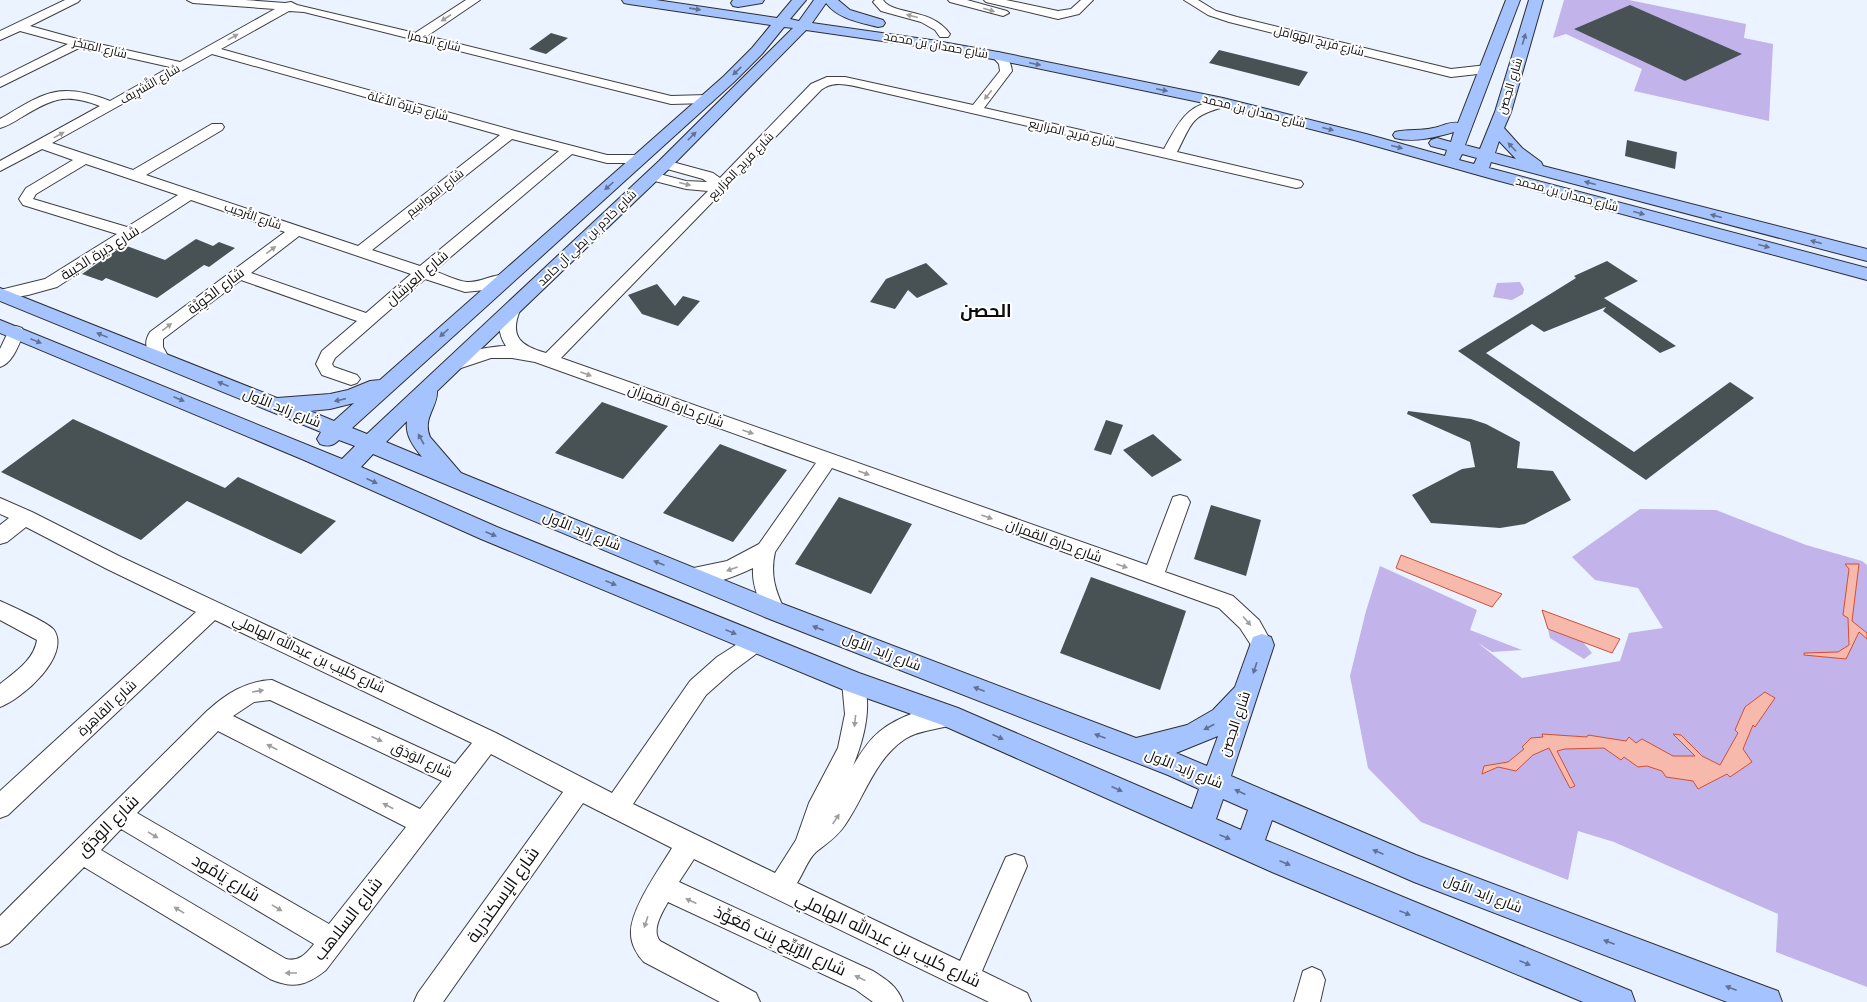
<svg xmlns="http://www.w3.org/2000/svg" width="1867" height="1002" viewBox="0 0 1867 1002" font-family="'Times New Roman',Cairo,serif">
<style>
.green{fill:#c2b3ea}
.water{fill:#f8b9ad;stroke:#d14f32}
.building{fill:#485255}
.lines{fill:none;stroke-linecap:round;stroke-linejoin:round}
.street-casing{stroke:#3f3f3f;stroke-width:2}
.secondary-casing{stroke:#2e2e2e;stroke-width:2}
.street{fill:#fff;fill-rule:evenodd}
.secondary{fill:#a5c3ff;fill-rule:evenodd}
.oneway{fill:#607192}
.oneway2{fill:#9e9e9e}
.labels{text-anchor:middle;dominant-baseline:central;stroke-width:4;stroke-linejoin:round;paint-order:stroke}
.far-street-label{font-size:12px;fill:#0c0c0c;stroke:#fff}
.street-label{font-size:14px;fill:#0c0c0c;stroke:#fff}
.near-street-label{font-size:17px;fill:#0c0c0c;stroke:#fff}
.district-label{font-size:18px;font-weight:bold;fill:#0c0c0c;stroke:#fff}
</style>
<rect width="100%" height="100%" fill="#eaf3ff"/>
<g class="green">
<path d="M1564,0H1629L1746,24L1744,38L1773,44L1769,121L1634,91L1642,69L1566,34L1553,38Z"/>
<path d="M1520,282L1524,289L1523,294L1512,300L1493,297L1497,283Z"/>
<path d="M1640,509L1716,510L1806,545L1862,561L1867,565V987L1776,952L1778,914L1614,842L1578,831L1568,880L1421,822L1368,768L1350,676L1366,611L1380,566L1477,610L1470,630L1522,650L1492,652L1478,643L1522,678L1620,661L1629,633L1663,628L1638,588L1595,580L1572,557Z"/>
<path d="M1548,629L1583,642L1592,653L1584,659L1550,638Z"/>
</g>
<g class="water">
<path d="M1401,555L1502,594L1492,607L1396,568Z"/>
<path d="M1845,564H1859L1852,621L1867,633V639L1859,632L1846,659L1804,655V653L1838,652L1849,645L1848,618L1843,615L1849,569Z"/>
<path d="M1542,610L1620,639L1612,653L1548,629Z"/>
<path d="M1765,692L1775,698L1755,727L1753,725L1743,749L1752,762L1730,777L1727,774L1698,789L1693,781L1666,777L1662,771L1647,766L1638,767L1624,757L1621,760L1604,748L1565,749L1557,751L1575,786L1570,788L1549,748L1533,755L1516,771L1498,767L1482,774L1484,766L1508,762L1524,749L1522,747L1531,738L1543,737L1542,734L1587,737L1588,735L1626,741L1629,737L1636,743L1642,739L1673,756H1695L1673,734L1681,735L1702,756L1720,765L1738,733L1735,730L1745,707Z"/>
</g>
<g class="building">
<path d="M1630,5L1742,54L1685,81L1574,29Z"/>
<path d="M551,33L568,38L546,54L529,49Z"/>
<path d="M1219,50L1308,72L1299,86L1209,63Z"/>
<path d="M1627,140L1677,152L1675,169L1625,156Z"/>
<path d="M196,239L213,246L219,242L235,248L209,267L204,265L157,298L106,278L102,281L82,274L124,245L165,260Z"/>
<path d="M1607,261L1638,281L1604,298L1676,346L1660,353L1603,311L1606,307L1544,332L1532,324L1486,353L1634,452L1730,382L1754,398L1646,480L1458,351L1576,278L1574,276Z"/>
<path d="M926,263L948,284L917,298L908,290L895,309L870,302L886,279Z"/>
<path d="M657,284L675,306L683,296L700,301L678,326L642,314L628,295Z"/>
<path d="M602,402L668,426L623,479L555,453Z"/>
<path d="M1408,411L1471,419L1486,424L1520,442L1517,468L1553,471L1571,500L1525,524L1500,528L1431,523L1412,495L1462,469L1475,467L1470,442L1407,414Z"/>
<path d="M73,419L225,488L238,477L336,521L301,554L187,501L141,540L1,472Z"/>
<path d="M1106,420L1123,425L1111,455L1094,450Z"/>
<path d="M1153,434L1182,460L1152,477L1123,450Z"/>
<path d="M720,444L787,470L733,542L663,513Z"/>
<path d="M839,497L912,524L871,594L795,564Z"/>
<path d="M1211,505L1261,520L1246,576L1194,559Z"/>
<path d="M1091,577L1186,611L1160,690L1060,653Z"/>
</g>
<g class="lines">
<defs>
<g id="street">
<path d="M65,0H80L78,2L30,26L81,40L180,62L275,9L193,3L187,0H245L285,3L291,2L297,5L415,33L466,0H480L427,36L671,96L707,95L712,96L713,99L712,102L707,103L671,104L304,12L289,11L221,49L515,131L607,155H640L645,156L647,159L645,162L640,163H607L572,154L434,271C444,274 456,281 467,282C481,283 496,272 510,275L512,279L510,283L485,290L465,292L425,279L335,358L332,364L334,367L357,375L360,379L357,383L351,385L322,375L316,364L322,351L357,321L241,280L163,339V347L169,358L167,362L161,364L155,362C148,351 142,345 150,332L285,232L191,200L57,287L28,295L0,300V290L45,279L117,234L23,205L19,199L26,188L73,160L42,149L0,171V161L100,106C65,93 53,98 22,117C15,121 8,126 0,128V119C44,93 58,81 110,101L170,67L81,47L0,87V78L68,44L20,31L0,40V31ZM212,54L500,135L358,246L146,175L222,130L224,127L222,124H212L133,170L52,143ZM512,139L559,151L420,266L372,250ZM86,164L178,195L127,227L33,199L36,194ZM299,236L411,274L366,313L251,273Z"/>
<path d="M875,0H883C894,16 931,7 950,34L948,37H940L935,30L921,22L881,11L873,2Z"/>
<path d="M948,0H967L1007,11L1009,13L1003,16L950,2Z"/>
<path d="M984,0H1006L1058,11L1071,9L1081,0H1093L1079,14L1058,19L986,2Z"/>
<path d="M1184,0H1198L1216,11L1237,17L1451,69L1487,65L1491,66L1493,69L1491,72L1487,73L1451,77L1229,22L1208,15Z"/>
<path d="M998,52C1007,55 1011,62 1012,71L984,108L1164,149C1176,128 1184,108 1209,102C1215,100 1221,99 1228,100L1230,103L1228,106C1191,115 1193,121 1177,152L1301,181L1303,184L1301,187L1296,188L863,88C848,85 834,80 821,90L561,358L1147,565L1173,497L1180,495L1187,497L1190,502L1165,572L1233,596L1259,620L1273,645L1269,651L1262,654L1255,651L1240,628L1219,608L832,468L775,552C770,575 775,590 785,611L782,617L775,620L768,617C759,601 752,586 753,568C734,577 705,589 684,582L681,576L684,570L727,561L759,544L816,463L535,362L512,358H491L455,370L449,368L447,364C454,352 493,346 506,346C497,333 498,320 506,306L512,305L518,306L520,310C509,337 521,346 546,353L708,191L686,189L647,179L645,176L647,173L652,172L686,181L707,182L703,179L660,167L658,164L660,161L665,160L713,173L720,178L811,84L827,77H845L973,105L1000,71L999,64L992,56L994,53Z"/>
<path d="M16,326L22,328L24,332C19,344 13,363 0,367V349L10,328Z"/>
<path d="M0,498L32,512L121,557L496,733L612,793L690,681L717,657L750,636L757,633L764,636L768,642L764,648L733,671L706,695L633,804L775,873L796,840L809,803L838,748L845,714L842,682L845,675L853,672L861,675C874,703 864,739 853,766C860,754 868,741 879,732C895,718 936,701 957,709L960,716L957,723C940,730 920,729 905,739C874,760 865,796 845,825C837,837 827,843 816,852C808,859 803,874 797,883L960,961L1006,857L1015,854L1024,857L1027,866L982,971L1027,993L1031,1002H989L694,859L679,882L873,971C887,980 897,986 903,1002H873L855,989L668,902C662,913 651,930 660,941L756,993L760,1002H720L644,962C637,955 631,944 631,934C629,911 660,868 672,848L583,803L443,1002H414L418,993L563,792L491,754L326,970C306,986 293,989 270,979L84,867L9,943L0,947V916L207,711C226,694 246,681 272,680L455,764L472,743L215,620L8,815L0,818V791L196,612L107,569L26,527L7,542L0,544V525L9,518L0,514ZM270,700L442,781L420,809L233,716L254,702ZM218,731L406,827L329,924L137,813ZM121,829L314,944C306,954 299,962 286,959L101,850Z"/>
<path d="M0,601C9,605 49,623 54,630C71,656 22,699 0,707V684C15,672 34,660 37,640L0,620Z"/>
<path d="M1312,967L1321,971L1325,980L1320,1002H1294L1303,971Z"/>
</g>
<g id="secondary">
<path d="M622,0H656L777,18L792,0H806L790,19L799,21L814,0H838L850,10L883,20L885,23L883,26L878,27C859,22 838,19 826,3L812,23L931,40L998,52L1223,98L1366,134L1445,156L1447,150L1431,146L1429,143L1431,140L1437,138L1451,142L1454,132C1437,137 1414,143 1395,138L1393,135L1395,132C1408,129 1421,131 1433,128C1441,127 1450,121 1458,123L1506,0H1520L1465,145L1480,149L1495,112L1529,0H1543L1511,112L1504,128L1522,148L1541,162L1543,166L1867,249V261L1491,162L1489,168L1867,268V280L1496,180L1354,140L1223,107L998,60L931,48L806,30L671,167L437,391C438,407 422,418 430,437L461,473L783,604L1136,738L1187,725L1213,710L1235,687L1253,637L1262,634L1271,637L1274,645L1231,776L1416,855L1767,987L1778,991L1782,1002H1727L1414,882L1272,820L1265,840L1631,991L1635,1002H1583L1272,872L942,725L844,690L481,539L304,460L0,333V320L342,459L355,446L339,440C333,446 328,447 320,444L317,439L321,432L0,301V288L277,398L330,394L348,390L370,381L380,380L724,76L752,48L771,25L629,4L624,3ZM784,27L793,28L659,161L367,434L352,428L734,82L762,54ZM1499,141L1516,159L1495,153ZM1462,154L1477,158L1474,164L1459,160ZM354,403L334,421L310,411L330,409ZM407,421C405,435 413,446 422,457L386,442ZM373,454L767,618L1168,775L1199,789L1192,809L958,708L859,673L497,527L361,467ZM1218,736L1207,766L1176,753ZM1223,799L1248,810L1241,830L1216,819Z"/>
<path d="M733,0H764L762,3L738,7L733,6L731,3Z"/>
</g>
</defs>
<use href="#street" class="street-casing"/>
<use href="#secondary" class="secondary-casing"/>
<use href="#street" class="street"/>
<use href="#secondary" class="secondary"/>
</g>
<defs><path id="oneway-solid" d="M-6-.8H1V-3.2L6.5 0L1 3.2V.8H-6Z"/></defs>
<g class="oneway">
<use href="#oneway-solid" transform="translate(695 9) rotate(8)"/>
<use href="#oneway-solid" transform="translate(1524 39) rotate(-74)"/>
<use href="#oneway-solid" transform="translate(1035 64) rotate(12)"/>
<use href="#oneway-solid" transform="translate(737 71) rotate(137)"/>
<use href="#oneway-solid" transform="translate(1162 90) rotate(12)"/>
<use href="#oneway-solid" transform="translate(1328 129) rotate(14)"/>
<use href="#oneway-solid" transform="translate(692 136) rotate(-45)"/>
<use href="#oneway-solid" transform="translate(1397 147) rotate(15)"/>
<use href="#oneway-solid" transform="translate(1512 147) rotate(-134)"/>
<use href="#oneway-solid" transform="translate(1590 183) rotate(-165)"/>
<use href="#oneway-solid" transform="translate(609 186) rotate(138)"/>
<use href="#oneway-solid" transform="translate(1639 213) rotate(15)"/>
<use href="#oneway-solid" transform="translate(1716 216) rotate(-165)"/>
<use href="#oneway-solid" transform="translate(1816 242) rotate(-165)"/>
<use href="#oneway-solid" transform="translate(1764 246) rotate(15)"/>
<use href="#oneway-solid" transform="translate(444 333) rotate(138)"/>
<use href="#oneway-solid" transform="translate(102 335) rotate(-158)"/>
<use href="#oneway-solid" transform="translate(36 341) rotate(22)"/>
<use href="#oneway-solid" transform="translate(223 384) rotate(-157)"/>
<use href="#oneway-solid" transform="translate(179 399) rotate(23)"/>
<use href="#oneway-solid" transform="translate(340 400) rotate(167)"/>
<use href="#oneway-solid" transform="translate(421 439) rotate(-119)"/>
<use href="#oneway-solid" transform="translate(372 481) rotate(24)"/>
<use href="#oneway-solid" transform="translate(491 534) rotate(23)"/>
<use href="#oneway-solid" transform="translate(659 563) rotate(-157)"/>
<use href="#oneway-solid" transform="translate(611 583) rotate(22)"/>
<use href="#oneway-solid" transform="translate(818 628) rotate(-159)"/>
<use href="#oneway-solid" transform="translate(731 632) rotate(22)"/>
<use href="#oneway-solid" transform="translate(1255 668) rotate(108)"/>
<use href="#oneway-solid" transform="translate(979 689) rotate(-159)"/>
<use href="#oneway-solid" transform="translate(1209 727) rotate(152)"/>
<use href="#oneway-solid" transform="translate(1100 736) rotate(-159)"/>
<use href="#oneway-solid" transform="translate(998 737) rotate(24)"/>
<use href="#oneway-solid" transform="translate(1117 789) rotate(24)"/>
<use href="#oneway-solid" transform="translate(1240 792) rotate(-156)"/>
<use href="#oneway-solid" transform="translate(1225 837) rotate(23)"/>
<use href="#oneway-solid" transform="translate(1378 852) rotate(-157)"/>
<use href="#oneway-solid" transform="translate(1285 863) rotate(23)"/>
<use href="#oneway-solid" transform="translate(1405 913) rotate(22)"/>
<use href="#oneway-solid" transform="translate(1609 942) rotate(-159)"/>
<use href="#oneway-solid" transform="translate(1525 963) rotate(22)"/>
<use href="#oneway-solid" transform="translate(1731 988) rotate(-159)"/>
</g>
<g class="oneway2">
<use href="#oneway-solid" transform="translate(989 10) rotate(16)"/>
<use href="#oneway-solid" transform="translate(912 16) rotate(-165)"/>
<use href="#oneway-solid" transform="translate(446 18) rotate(147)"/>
<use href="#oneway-solid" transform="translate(233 37) rotate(-29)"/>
<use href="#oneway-solid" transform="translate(988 95) rotate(129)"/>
<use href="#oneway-solid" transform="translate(59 135) rotate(-29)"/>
<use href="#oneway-solid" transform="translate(685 184) rotate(14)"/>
<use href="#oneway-solid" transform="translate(271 250) rotate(-37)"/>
<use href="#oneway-solid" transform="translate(167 327) rotate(-37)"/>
<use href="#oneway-solid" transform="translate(586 374) rotate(20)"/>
<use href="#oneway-solid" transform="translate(748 432) rotate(19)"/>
<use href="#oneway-solid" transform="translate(864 473) rotate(20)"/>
<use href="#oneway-solid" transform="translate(987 517) rotate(20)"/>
<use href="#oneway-solid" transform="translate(1122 566) rotate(19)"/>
<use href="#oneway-solid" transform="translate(732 569) rotate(160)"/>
<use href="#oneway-solid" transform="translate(1247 621) rotate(49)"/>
<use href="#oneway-solid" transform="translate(258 691) rotate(-9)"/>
<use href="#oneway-solid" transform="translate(855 721) rotate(96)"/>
<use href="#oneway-solid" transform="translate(377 739) rotate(25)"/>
<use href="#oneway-solid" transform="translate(272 747) rotate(-153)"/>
<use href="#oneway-solid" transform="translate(388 806) rotate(-153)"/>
<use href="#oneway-solid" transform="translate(836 819) rotate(-56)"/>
<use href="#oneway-solid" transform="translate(153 835) rotate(31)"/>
<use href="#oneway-solid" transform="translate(691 901) rotate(-155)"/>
<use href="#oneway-solid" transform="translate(277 908) rotate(31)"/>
<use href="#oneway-solid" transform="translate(179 910) rotate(-149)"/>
<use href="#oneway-solid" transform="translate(646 922) rotate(108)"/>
<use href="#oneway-solid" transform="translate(291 973) rotate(180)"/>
<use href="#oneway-solid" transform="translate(860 978) rotate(-154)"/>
</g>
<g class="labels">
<g class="far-street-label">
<text transform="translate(434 41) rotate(14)">شارع الحَمرا</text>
<text transform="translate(1319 41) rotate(14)">شارع فريج الهوامل</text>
<text transform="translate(936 45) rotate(10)">شارع حمدان بن محمد</text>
<text transform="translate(100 48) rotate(13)">شارع المِبخَر</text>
<text transform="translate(150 84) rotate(-30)">شارع التَّشرِيف</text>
<text transform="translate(1510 86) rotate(-73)">شارع الحِصن</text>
<text transform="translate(408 106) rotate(15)">شارع جزيرة الأغلة</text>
<text transform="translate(1254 111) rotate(14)">شارع حمدان بن محمد</text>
<text transform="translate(1072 133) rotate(13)">شارع فريج المزاريع</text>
<text transform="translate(741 166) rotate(-46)">شارع فريج المزاريع</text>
<text transform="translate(435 193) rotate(-38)">شارع المَواسِم</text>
<text transform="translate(1567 194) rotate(15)">شارع حمدان بن محمد</text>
<text transform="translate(253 216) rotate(19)">شارع التَّرحِيب</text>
<text transform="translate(587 238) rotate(-44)">شارع خادم بن بطي آل حامد</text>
</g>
<g class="street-label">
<text transform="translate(100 253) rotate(-32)">شارع دَيرة الحَيبة</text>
<text transform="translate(417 278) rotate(-40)">شارع العِرشان</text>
<text transform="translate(216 291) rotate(-37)">شارع الحُوِيَّة</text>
<text transform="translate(676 406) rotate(20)">شارع حارة القمزان</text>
<text transform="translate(282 408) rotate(22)">شارع زايد الأول</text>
<text transform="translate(582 531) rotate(22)">شارع زايد الأول</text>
<text transform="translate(1054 541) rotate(20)">شارع حارة القمزان</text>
<text transform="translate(882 652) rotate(21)">شارع زايد الأول</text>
<text transform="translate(309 654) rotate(25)">شارع كليب بن عبدالله الهاملي</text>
<text transform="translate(107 708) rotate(-43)">شارع القاهِرة</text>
<text transform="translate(1235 724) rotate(-71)">شارع الحِصن</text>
<text transform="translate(422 760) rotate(25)">شارع الوَدَق</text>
<text transform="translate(1184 769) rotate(22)">شارع زايد الأول</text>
<text transform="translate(1483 894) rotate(21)">شارع زايد الأول</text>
</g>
<g class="near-street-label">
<text transform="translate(108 826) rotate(-45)">شارع الوَدَق</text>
<text transform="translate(226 878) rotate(31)">شارع يَامُود</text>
<text transform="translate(503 895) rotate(-55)">شارع الإسكندرية</text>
<text transform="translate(348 919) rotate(-52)">شارع السلاهب</text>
<text transform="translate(888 940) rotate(25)">شارع كليب بن عبدالله الهاملي</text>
<text transform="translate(780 941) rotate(25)">شارع الرُّبَيِّع بِنت مُعَوِّذ</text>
</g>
<g class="district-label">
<text x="986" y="311">الحصن</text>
</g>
</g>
</svg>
